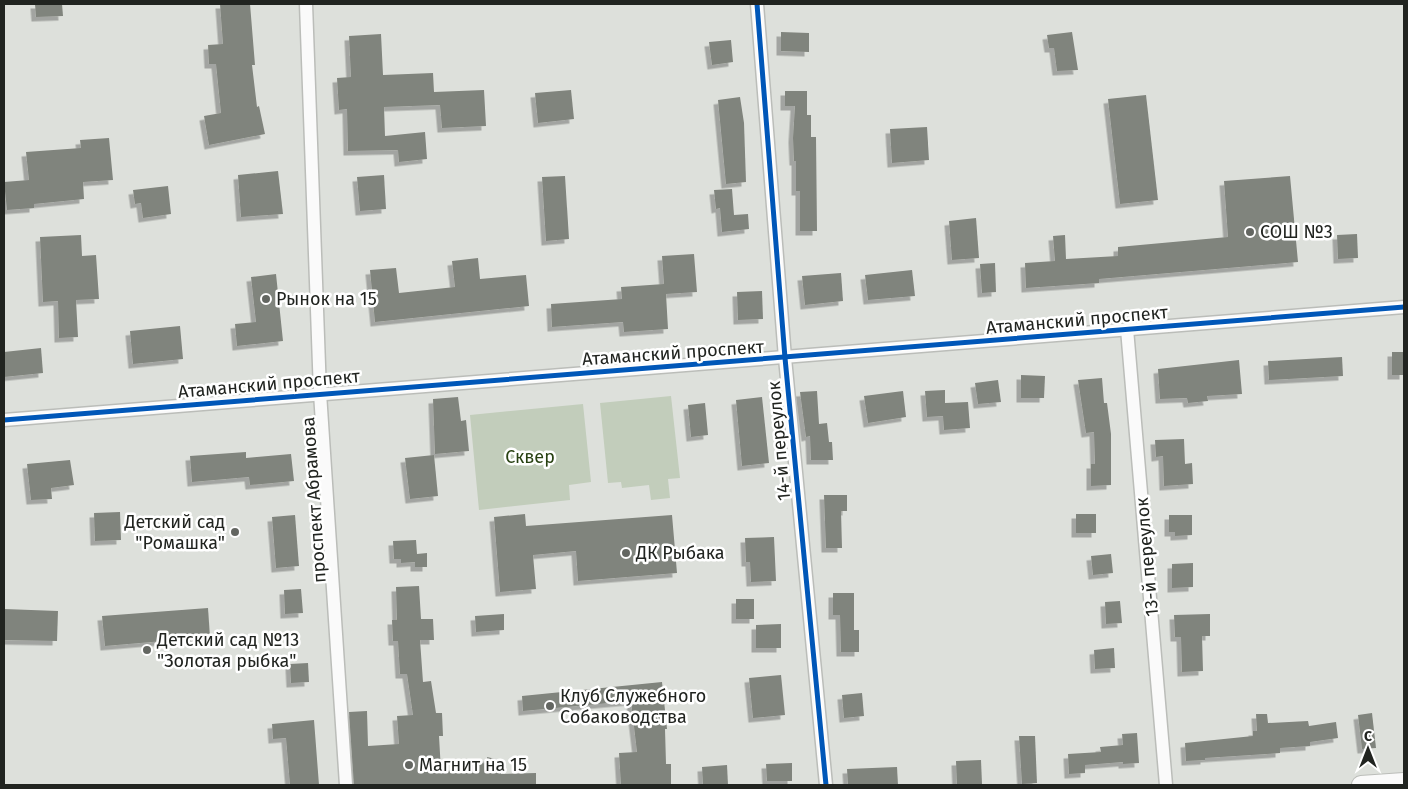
<svg xmlns="http://www.w3.org/2000/svg" width="1408" height="789" viewBox="0 0 1408 789" font-family="'Fira Sans',sans-serif">
<style>
.green{fill:#c2cdbb}
.building{fill:#80847d;filter:url(#shadow)}
.lines{fill:none;stroke-linecap:round;stroke-linejoin:round}
.minor-casing{stroke:#bbbdb9;stroke-width:15}
.secondary-casing{stroke:#bbbdb9;stroke-width:20}
.minor{stroke:#fafafa;stroke-width:12}
.secondary{stroke:#fafafa;stroke-width:18}
.cycleway-casing{stroke:#fff;stroke-width:8}
.cycleway{stroke:#0057b8;stroke-width:5}
.poi-dot{fill:#636661;stroke:#fff;stroke-width:2}
.labels{text-anchor:middle;dominant-baseline:central;stroke-width:5;stroke-linejoin:round;paint-order:stroke}
.poi-label{font-size:18px;fill:#212420;stroke:#fff;text-anchor:start}
.street-label{font-size:18px;fill:#212420;stroke:#fff}
.park-label{font-size:18px;fill:#284112;stroke:#fff}
</style>
<defs>
<filter id="shadow"><feDropShadow dx="-4.5" dy="4.5" stdDeviation="0" flood-color="#0004"/></filter>
</defs>
<rect width="100%" height="100%" fill="#dde0db"/>
<g class="green">
<path d="M671,396L680,478L668,479L670,498L651,500L649,485L622,488L621,482L608,483L600,403Z"/>
<path d="M583,404L591,482L569,485L570,500L479,510L470,415Z"/>
</g>
<g class="building">
<path d="M35,4H62L63,16L36,17Z"/>
<path d="M220,4H250L255,65H252L257,107L259,106L265,134L209,145L204,116L221,113L216,64H209L208,45L223,44Z"/>
<path d="M781,32L809,33V52L781,51Z"/>
<path d="M1072,32L1078,70L1057,71L1054,48H1049L1047,35Z"/>
<path d="M381,34L383,75L433,73L434,92L484,90L486,126L442,128L440,105L384,107L385,136L425,132L427,159L399,162L398,150L348,151L347,109L339,110L337,78L351,77L349,36Z"/>
<path d="M731,40L733,62L712,65L709,42Z"/>
<path d="M571,90L574,119L538,123L535,93Z"/>
<path d="M785,91H807V115H811V137H816L817,231H800V191H796V161H794L793,138L795,106H785Z"/>
<path d="M1146,95L1158,200L1120,204L1108,99Z"/>
<path d="M740,97L744,123L746,182L726,184L718,100Z"/>
<path d="M927,127L929,160L892,163L890,129Z"/>
<path d="M109,138L113,180L83,182L84,199L34,204V208L7,210L4,182L29,180L26,152L81,148L80,140Z"/>
<path d="M278,171L283,214L241,217L238,175Z"/>
<path d="M384,175L386,209L360,211L357,177Z"/>
<path d="M565,176L569,239L546,241L542,177Z"/>
<path d="M1290,176L1298,262L1099,279V283L1026,288L1025,263L1055,261L1053,236L1065,235L1066,259L1118,256V247L1228,237L1224,181Z"/>
<path d="M168,186L171,214L143,218L141,203L135,204L133,190Z"/>
<path d="M732,189L734,215L748,214L749,229L722,232L720,208L716,209L714,190Z"/>
<path d="M976,218L979,258L952,260L949,221Z"/>
<path d="M1357,234L1358,258L1338,259L1337,235Z"/>
<path d="M81,235L82,256L96,255L99,299L76,300L78,337L59,338L58,301L43,302L40,237Z"/>
<path d="M694,254L697,292L666,294L668,329L624,332L623,322L552,327L551,304L622,299L621,287L664,284L662,256Z"/>
<path d="M478,258L480,279L526,275L529,306L375,322L370,270L396,268L399,293L455,287L452,261Z"/>
<path d="M995,263L996,292L982,293L980,264Z"/>
<path d="M912,270L915,296L868,300L865,275Z"/>
<path d="M841,273L843,301L805,305L802,276Z"/>
<path d="M276,274L283,341L237,346L235,324L256,322L251,277Z"/>
<path d="M762,291L763,319L738,320L737,292Z"/>
<path d="M180,326L183,359L133,364L130,331Z"/>
<path d="M41,348L43,373L4,377V352Z"/>
<rect x="1392" y="352" width="12" height="23"/>
<path d="M1342,357L1343,376L1269,380L1268,361Z"/>
<path d="M1239,360L1242,394L1207,396L1208,401L1188,403L1187,398L1160,399L1158,369Z"/>
<path d="M1021,375L1045,376L1044,398H1021Z"/>
<path d="M1102,378L1104,403H1107L1111,434V485L1091,486V464H1095L1094,432L1086,433L1078,380Z"/>
<path d="M998,380L1001,402L978,404L975,383Z"/>
<path d="M945,390V403L968,402L970,428L944,430L943,416L927,417L925,391Z"/>
<path d="M817,391L819,424L827,423L829,442H832L833,460H811L810,436L806,437L800,392Z"/>
<path d="M903,391L906,417L868,423L864,396Z"/>
<path d="M458,397L461,421L466,420L469,451L435,454L433,399Z"/>
<path d="M762,397L769,463L742,466L736,400Z"/>
<path d="M705,403L708,435L691,437L688,405Z"/>
<path d="M1184,439L1185,464L1192,463L1193,484L1164,486L1163,456L1156,457L1155,440Z"/>
<path d="M246,452V458L291,454L294,481L250,485L249,477L192,482L190,456Z"/>
<path d="M434,455L438,496L410,499L405,458Z"/>
<path d="M70,460L74,485L51,488L52,499L31,500L27,464Z"/>
<path d="M824,495H847V511H841L842,548H826Z"/>
<path d="M120,512L121,540L95,541L94,513Z"/>
<path d="M525,514L526,526L672,515L677,573L578,581L576,551L533,555L536,589L500,592L494,517Z"/>
<rect x="1076" y="514" width="20" height="19"/>
<path d="M295,515L299,566L276,568L272,517Z"/>
<path d="M1169,515H1192V535L1175,536V532H1169Z"/>
<path d="M774,537L776,581L751,582L750,562H746L745,538Z"/>
<path d="M416,540L417,554L427,553V567H415V562L401,563V559H394L393,541Z"/>
<path d="M1111,554L1113,573L1093,575L1091,556Z"/>
<path d="M1193,563V587L1172,588V564Z"/>
<path d="M419,586L421,619H433L434,640H420L423,682L431,681L436,713H442L443,736H439L441,771L466,770V764L488,763L487,757L500,760L501,774L536,773V785H354L349,712L367,711L368,746L399,744L397,716L413,715L407,674H400L398,641H393L392,620H397L396,587Z"/>
<path d="M301,589L303,613L285,614L284,590Z"/>
<path d="M833,593H854V630H859V652H841L840,615H833Z"/>
<rect x="736" y="599" width="18" height="20"/>
<path d="M1120,601L1122,623L1106,624L1105,602Z"/>
<path d="M208,608L210,637L105,646L102,616Z"/>
<path d="M4,609L58,611L57,641L4,640Z"/>
<path d="M504,614V630L476,632L475,616Z"/>
<path d="M1210,614V636H1202L1203,671L1182,672L1181,637H1175L1174,615Z"/>
<path d="M781,624V648H756V625Z"/>
<path d="M1114,648L1115,668L1095,669L1094,650Z"/>
<path d="M308,663L309,682L291,683L290,664Z"/>
<path d="M781,675L785,715L753,718L749,678Z"/>
<path d="M662,682L667,729H665L666,764H671V785H621L619,753L637,752L631,701L523,711L522,696Z"/>
<path d="M862,693L864,716L844,718L842,695Z"/>
<path d="M1372,713L1376,748L1362,749L1358,715Z"/>
<path d="M1256,714H1267L1268,723L1308,721L1309,726L1336,722L1338,738L1310,742V746L1280,748V753L1205,758V760L1186,761L1185,743L1253,736V731H1257Z"/>
<path d="M314,720L319,785H290L286,738L273,739L272,724Z"/>
<path d="M1137,733L1139,763L1123,764V762L1085,765V773L1069,774L1068,754L1101,752L1100,747L1123,745L1122,734Z"/>
<path d="M1019,736H1035L1037,783L1022,784Z"/>
<path d="M981,760L982,784L957,785L956,761Z"/>
<path d="M792,763V781H767L766,764Z"/>
<path d="M727,765L728,785H703L702,767Z"/>
<path d="M897,767L898,785H848L847,769Z"/>
</g>
<g class="lines">
<defs>
<g id="minor">
<path d="M306,4L320,393L346,785"/>
<path d="M757,4L785,358L826,785"/>
<path d="M1127,329L1166,785"/>
<path d="M4,420L1404,307"/>
</g>
<path id="secondary" d="M1361,785L1404,782"/>
</defs>
<use href="#minor" class="minor-casing"/>
<use href="#secondary" class="secondary-casing"/>
<use href="#minor" class="minor"/>
<use href="#secondary" class="secondary"/>
<defs>
<g id="cycleway">
<path d="M757,4L785,358L826,785"/>
<path d="M4,420L1404,307"/>
</g>
</defs>
<use href="#cycleway" class="cycleway-casing"/>
<use href="#cycleway" class="cycleway"/>
</g>
<g class="poi-dot">
<circle cx="1250" cy="232" r="5"/>
<circle cx="266" cy="299" r="5"/>
<circle cx="235" cy="532" r="5"/>
<circle cx="626" cy="553" r="5"/>
<circle cx="147" cy="650" r="5"/>
<circle cx="550" cy="706" r="5"/>
<circle cx="409" cy="765" r="5"/>
</g>
<g class="labels">
<g class="poi-label">
<text x="1260" y="232">СОШ №3</text>
<text x="276" y="299">Рынок на 15</text>
<text x="225" y="522" text-anchor="end">Детский сад<tspan x="225" dy="21">"Ромашка"</tspan></text>
<text x="636" y="553">ДК Рыбака</text>
<text x="157" y="640">Детский сад №13<tspan x="157" dy="21">"Золотая рыбка"</tspan></text>
<text x="560" y="696">Клуб Служебного<tspan x="560" dy="21">Собаководства</tspan></text>
<text x="419" y="765">Магнит на 15</text>
</g>
<g class="street-label">
<text transform="translate(1077 320) rotate(-5)">Атаманский проспект</text>
<text transform="translate(673 353) rotate(-4)">Атаманский проспект</text>
<text transform="translate(269 384) rotate(-5)">Атаманский проспект</text>
<text transform="translate(779 441) rotate(-95)">14-й переулок</text>
<text transform="translate(314 500) rotate(-94)">проспект Абрамова</text>
<text transform="translate(1147 557) rotate(-95)">13-й переулок</text>
</g>
<g class="park-label">
<text x="530" y="457">Сквер</text>
</g>
</g>
<rect width="1408" height="789" fill="none" stroke="#212420" stroke-width="10"/>
<g transform="translate(1368 749)" stroke="#ffffff" stroke-width="4" paint-order="stroke">
<path d="M0-4L9 19L0 12L-9 19Z" fill="#212420"/>
<text y="-8" font-size="14" font-weight="bold" text-anchor="middle" fill="#212420">С</text>
</g>
</svg>
